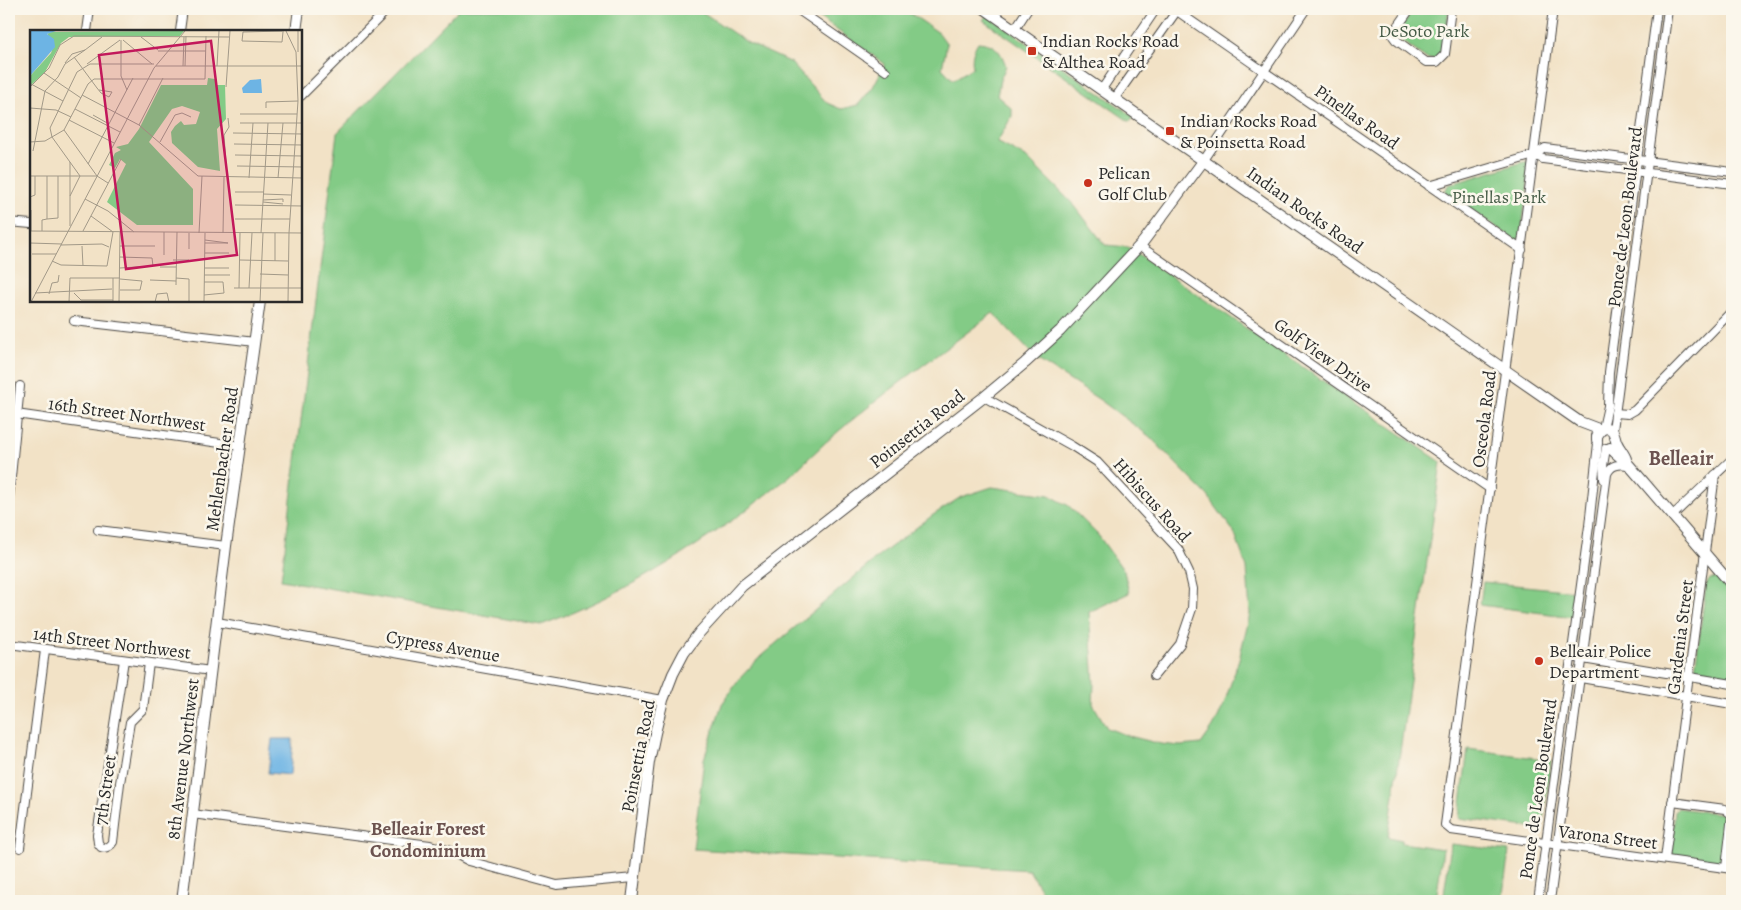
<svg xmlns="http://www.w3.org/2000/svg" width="1741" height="910" viewBox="0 0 1741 910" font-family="Alegreya,serif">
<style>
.green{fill:#83cb86;stroke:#577b58}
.water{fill:#6db4e4;stroke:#4c7088}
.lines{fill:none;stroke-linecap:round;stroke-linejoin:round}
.minor-casing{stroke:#494642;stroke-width:10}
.tertiary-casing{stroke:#494642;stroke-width:12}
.minor{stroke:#fff;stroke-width:8}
.tertiary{stroke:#fff;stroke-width:10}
.poi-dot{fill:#c8321e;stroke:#fbf7ec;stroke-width:2}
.labels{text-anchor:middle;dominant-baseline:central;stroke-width:5;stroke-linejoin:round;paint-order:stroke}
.park-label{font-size:18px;fill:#455b46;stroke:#fbf7ec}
.poi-label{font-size:18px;fill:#2b2b2b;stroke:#fbf7ec;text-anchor:start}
.street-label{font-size:18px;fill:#2b2b2b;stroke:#fbf7ec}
.neighbourhood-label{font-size:19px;font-weight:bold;fill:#6c5350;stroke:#fbf7ec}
.quarter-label{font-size:20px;font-weight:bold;fill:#6c5350;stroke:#fbf7ec}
.inset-road{fill:none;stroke:#a29988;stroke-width:1}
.view{fill:#c2185b;fill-opacity:0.15;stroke:#c2185b;stroke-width:2.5}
.inset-edge{fill:none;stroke:#2b2b2b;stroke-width:2.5}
</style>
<rect width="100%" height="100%" fill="#fbf7ec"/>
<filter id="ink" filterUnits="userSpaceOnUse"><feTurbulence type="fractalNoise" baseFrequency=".02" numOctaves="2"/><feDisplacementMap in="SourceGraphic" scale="10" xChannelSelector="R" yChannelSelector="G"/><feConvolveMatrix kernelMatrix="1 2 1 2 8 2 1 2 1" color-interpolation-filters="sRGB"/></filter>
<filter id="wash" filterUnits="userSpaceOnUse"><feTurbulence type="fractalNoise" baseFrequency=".0096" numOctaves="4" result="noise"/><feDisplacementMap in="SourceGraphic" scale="20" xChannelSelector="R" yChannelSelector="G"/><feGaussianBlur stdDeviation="1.12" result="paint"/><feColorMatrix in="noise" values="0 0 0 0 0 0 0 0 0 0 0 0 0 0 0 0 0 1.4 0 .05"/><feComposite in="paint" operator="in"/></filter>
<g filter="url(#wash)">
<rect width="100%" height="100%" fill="#f2e2c6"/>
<g class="green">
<path d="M459,9H698L748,43L791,63L827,103L841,109L858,105L873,87L885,64L817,16L822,9H904L939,33L947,44L942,68L953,80L973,67C971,57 973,50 978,42C995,43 1001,51 1006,66L1000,80L997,96L1012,109V116L997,142L1027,158L1074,205L1105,245L1128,247L1441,462L1388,837L1402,840V843L1443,849L1436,901L1395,896L1392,901H1047L1029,870L693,849L704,759L722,704L741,677L761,656L879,556L933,515L961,497L992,487L1049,495L1069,506L1098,535L1124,571L1129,593L1089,612L1094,684L1093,704L1107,728L1129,736L1161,744L1180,746L1201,744L1213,727L1223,707L1239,659L1250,614L1247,568L1234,532L1208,496L1149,436L1100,400L1038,360L993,313C942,352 889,389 840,430C820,446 803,465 784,481C711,539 630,593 541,625L281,580L337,133Z"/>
<path d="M1414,9H1449L1442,53L1438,59H1427L1399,39L1398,32Z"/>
<path d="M987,15L1133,116L1130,122L983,20Z"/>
<path d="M1524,162H1528L1530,166L1521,237L1518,240L1514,239L1448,195L1445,192L1448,185Z"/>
<path d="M1718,578L1732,593V680L1702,675L1695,670L1706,585L1710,579Z"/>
<path d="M1483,582L1576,591L1573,617L1480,605Z"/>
<path d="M1468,749L1551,760L1542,829L1459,818Z"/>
<path d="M1677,808L1724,814L1729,819L1722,863L1720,864L1671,857L1675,811Z"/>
<path d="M1451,844L1509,851L1502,901H1443Z"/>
</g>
<path class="water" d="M272,739H293L290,775L268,773Z"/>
</g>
<g filter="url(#ink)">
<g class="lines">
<defs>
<g id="minor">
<path d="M797,9L886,71"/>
<path d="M1174,9L1522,250"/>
<path d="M1410,9L1394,32L1393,36L1396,40L1426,62H1437L1445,54L1451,9"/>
<path d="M1553,9L1445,825L1451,830L1732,869"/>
<path d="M1015,29L1028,9"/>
<path d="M87,31L90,9"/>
<path d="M180,31L183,9"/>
<path d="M1102,89L1156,9"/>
<path d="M301,96L388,9"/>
<path d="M1115,98L1178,9"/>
<path d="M1534,155L1543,159L1732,184"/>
<path d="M1204,160L1306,9"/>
<path d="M1429,186L1534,155L1545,148L1732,172"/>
<path d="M9,222L31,224"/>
<path d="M1140,246L1490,489"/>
<path d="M74,321L255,342"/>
<path d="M984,397L1072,446L1097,462L1178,549L1189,572L1193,589L1192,609L1180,644L1154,676"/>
<path d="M9,413L241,446"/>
<path d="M1615,413L1628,414L1635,410L1732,311"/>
<path d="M1603,428L1608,406L1609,372L1657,9"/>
<path d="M1613,430L1668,9"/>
<path d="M1604,479L1603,466L1606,448"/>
<path d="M9,497L20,386"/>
<path d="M1672,516L1732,459"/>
<path d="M98,530L226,546"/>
<path d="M217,622L663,700"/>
<path d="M9,644L211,671"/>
<path d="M1571,657L1732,684"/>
<path d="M124,660L97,835L98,843L101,847C106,849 111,846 113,842L120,783L130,722L143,709L149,663"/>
<path d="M1575,677L1732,704"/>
<path d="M1672,802L1725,809L1732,815L1726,868"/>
<path d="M192,814L430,845L448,850L469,861L557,885L634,878"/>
<path d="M20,848L45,650"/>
<path d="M1665,859L1715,475"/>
<path d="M1538,901L1589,526L1598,443"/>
<path d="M1550,901L1607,474C1611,464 1619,464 1629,465"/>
</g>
<g id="tertiary">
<path d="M985,9L1580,422L1601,430"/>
<path d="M296,31L299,9"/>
<path d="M1597,440V436L1601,430C1612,425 1614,432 1616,441C1618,447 1624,453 1626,459"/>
<path d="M1610,448L1629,465L1732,585"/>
<path d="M182,901L226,546L260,301"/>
<path d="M632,901L649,762L655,733L663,700L673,674L684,653L699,633L742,586L984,397L1025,363L1060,331L1143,242L1204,160"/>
</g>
</defs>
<use href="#minor" class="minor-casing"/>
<use href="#tertiary" class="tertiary-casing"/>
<use href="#minor" class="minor"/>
<use href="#tertiary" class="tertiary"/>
</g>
</g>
<g class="poi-dot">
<rect x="1027" y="46" width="10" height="10" rx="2.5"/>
<rect x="1165" y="126" width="10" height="10" rx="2.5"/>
<circle cx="1088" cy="183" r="5"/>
<circle cx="1539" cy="661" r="5"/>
</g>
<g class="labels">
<g class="park-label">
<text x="1424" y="31">DeSoto Park</text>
<text x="1499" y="197">Pinellas Park</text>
</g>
<g class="poi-label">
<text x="1042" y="41">Indian Rocks Road<tspan x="1042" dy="21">&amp; Althea Road</tspan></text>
<text x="1180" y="121">Indian Rocks Road<tspan x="1180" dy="21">&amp; Poinsetta Road</tspan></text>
<text x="1098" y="173">Pelican<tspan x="1098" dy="21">Golf Club</tspan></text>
<text x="1549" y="651">Belleair Police<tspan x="1549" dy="21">Department</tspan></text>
</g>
<g class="street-label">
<text transform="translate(1357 117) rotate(35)">Pinellas Road</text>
<text transform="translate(1305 210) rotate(35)">Indian Rocks Road</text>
<text transform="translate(1625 217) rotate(-83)">Ponce de Leon Boulevard</text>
<text transform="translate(1323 355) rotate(35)">Golf View Drive</text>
<text transform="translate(127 414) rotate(8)">16th Street Northwest</text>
<text transform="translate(1484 419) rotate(-83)">Osceola Road</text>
<text transform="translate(917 429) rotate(-38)">Poinsettia Road</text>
<text transform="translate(222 459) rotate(-82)">Mehlenbacher Road</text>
<text transform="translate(1152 500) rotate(48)">Hibiscus Road</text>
<text transform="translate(1680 637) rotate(-83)">Gardenia Street</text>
<text transform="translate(112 643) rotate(7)">14th Street Northwest</text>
<text transform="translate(443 646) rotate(10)">Cypress Avenue</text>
<text transform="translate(638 756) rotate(-79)">Poinsettia Road</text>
<text transform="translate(183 759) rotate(-83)">8th Avenue Northwest</text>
<text transform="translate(1538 789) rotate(-82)">Ponce de Leon Boulevard</text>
<text transform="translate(105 790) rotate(-82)">7th Street</text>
<text transform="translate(1608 837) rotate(7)">Varona Street</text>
</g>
<g class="neighbourhood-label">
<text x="428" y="829">Belleair Forest<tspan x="428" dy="22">Condominium</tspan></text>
</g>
<g class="quarter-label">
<text x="1681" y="458">Belleair</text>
</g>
</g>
<g transform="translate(30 30)">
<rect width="272" height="272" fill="#f2e2c6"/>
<path d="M154,1L150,6L39,7L31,13L15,42L0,56V46L21,23L24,14L23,9L17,6L19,2ZM178,48L185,49L186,55H195L196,89L187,99L190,141L168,137L142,113L141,102L145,96L151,91L154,95L166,94L170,82L152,76L142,79L119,112L163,159V195H107L77,172L96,134L90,129L85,138L79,135L85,123L91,120L86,117L98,114L109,99L131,55H177Z" fill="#83cb86"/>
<path d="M0,1H26L17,4L24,9L25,17L0,46ZM231,49L232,63H213L212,58L220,50Z" fill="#6db4e4"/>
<path class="inset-road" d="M256,1L266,22L268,71L259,203L258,272M268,1V22M253,2L252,12L212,11L213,2L254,1M111,7L128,20M91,10V46L97,60M93,10L122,34M128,21H176M44,27L67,58L71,63L79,67L82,62L69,60M35,33L42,24L55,20L72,7M57,34L90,10M126,36H273M153,36L154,7M155,36L156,6M187,36L189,1M14,43L51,68M1,54L33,71M0,57L19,38L30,15L44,6L199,7M196,57L200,1M52,65L109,95L168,146L273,148M0,78L26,80L41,87M236,78V72L268,71M45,79L90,102M210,84H267M63,85L79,94M39,90L84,113M210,93H273M109,95L133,48M34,100L67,146L78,153M203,103L273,104M0,112L15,111L34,100L58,54L64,49H175L176,6M130,112L145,85L152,83L161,87M204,114L273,115M3,121L15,61L28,47L35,34L55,20M205,125L273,126M40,132V196M58,134L103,48M207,136L273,137M0,146H67M17,146V189M197,147L194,105L199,97L198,88M219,148L223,93M248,148L253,93M205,162H234M233,164L261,165M40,166L50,146L22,107L20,98L47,42L60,34H124M0,167L5,165V146M55,169L78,181L104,202M233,170L253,169V172M233,172L253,174M205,175L273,176M1,180V201M17,189L28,188V146M205,189H260M0,201L273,203M12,201V190L17,189M53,201L91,129M134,202V225M169,203L172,146M193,203L194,147M231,203L238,93M0,213L32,214M175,213H198L175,210M31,215L72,214L79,217M52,216L53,236M90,216H125M159,219V203M175,223H199M2,224H26M143,230H159M210,230L258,231M22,231L31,235L77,236L83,202L61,186M245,231V203M130,237H146M90,238L123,236L122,228L90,227M175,238H199M230,244L258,245M174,245H200M146,248L159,249V272M90,249L112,251L110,260H90M120,250L146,251M146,255L147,202M204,258H273M209,258L210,203M219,258L222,203M5,263L82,259M44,263L51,270H83M19,264L22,253L28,252L29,245M174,265L194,263L193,252H174M83,271V248M1,272L124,38L155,1M39,272L40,248H90M89,272L90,202M125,272L127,264L137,263L139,272M174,272L175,203M230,272L233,203M272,272V249"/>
<path class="view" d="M181,11L207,225L96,239L69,25Z"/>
<rect width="272" height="272" class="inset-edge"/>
</g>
<rect width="1741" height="910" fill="none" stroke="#fbf7ec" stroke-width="30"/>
</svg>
